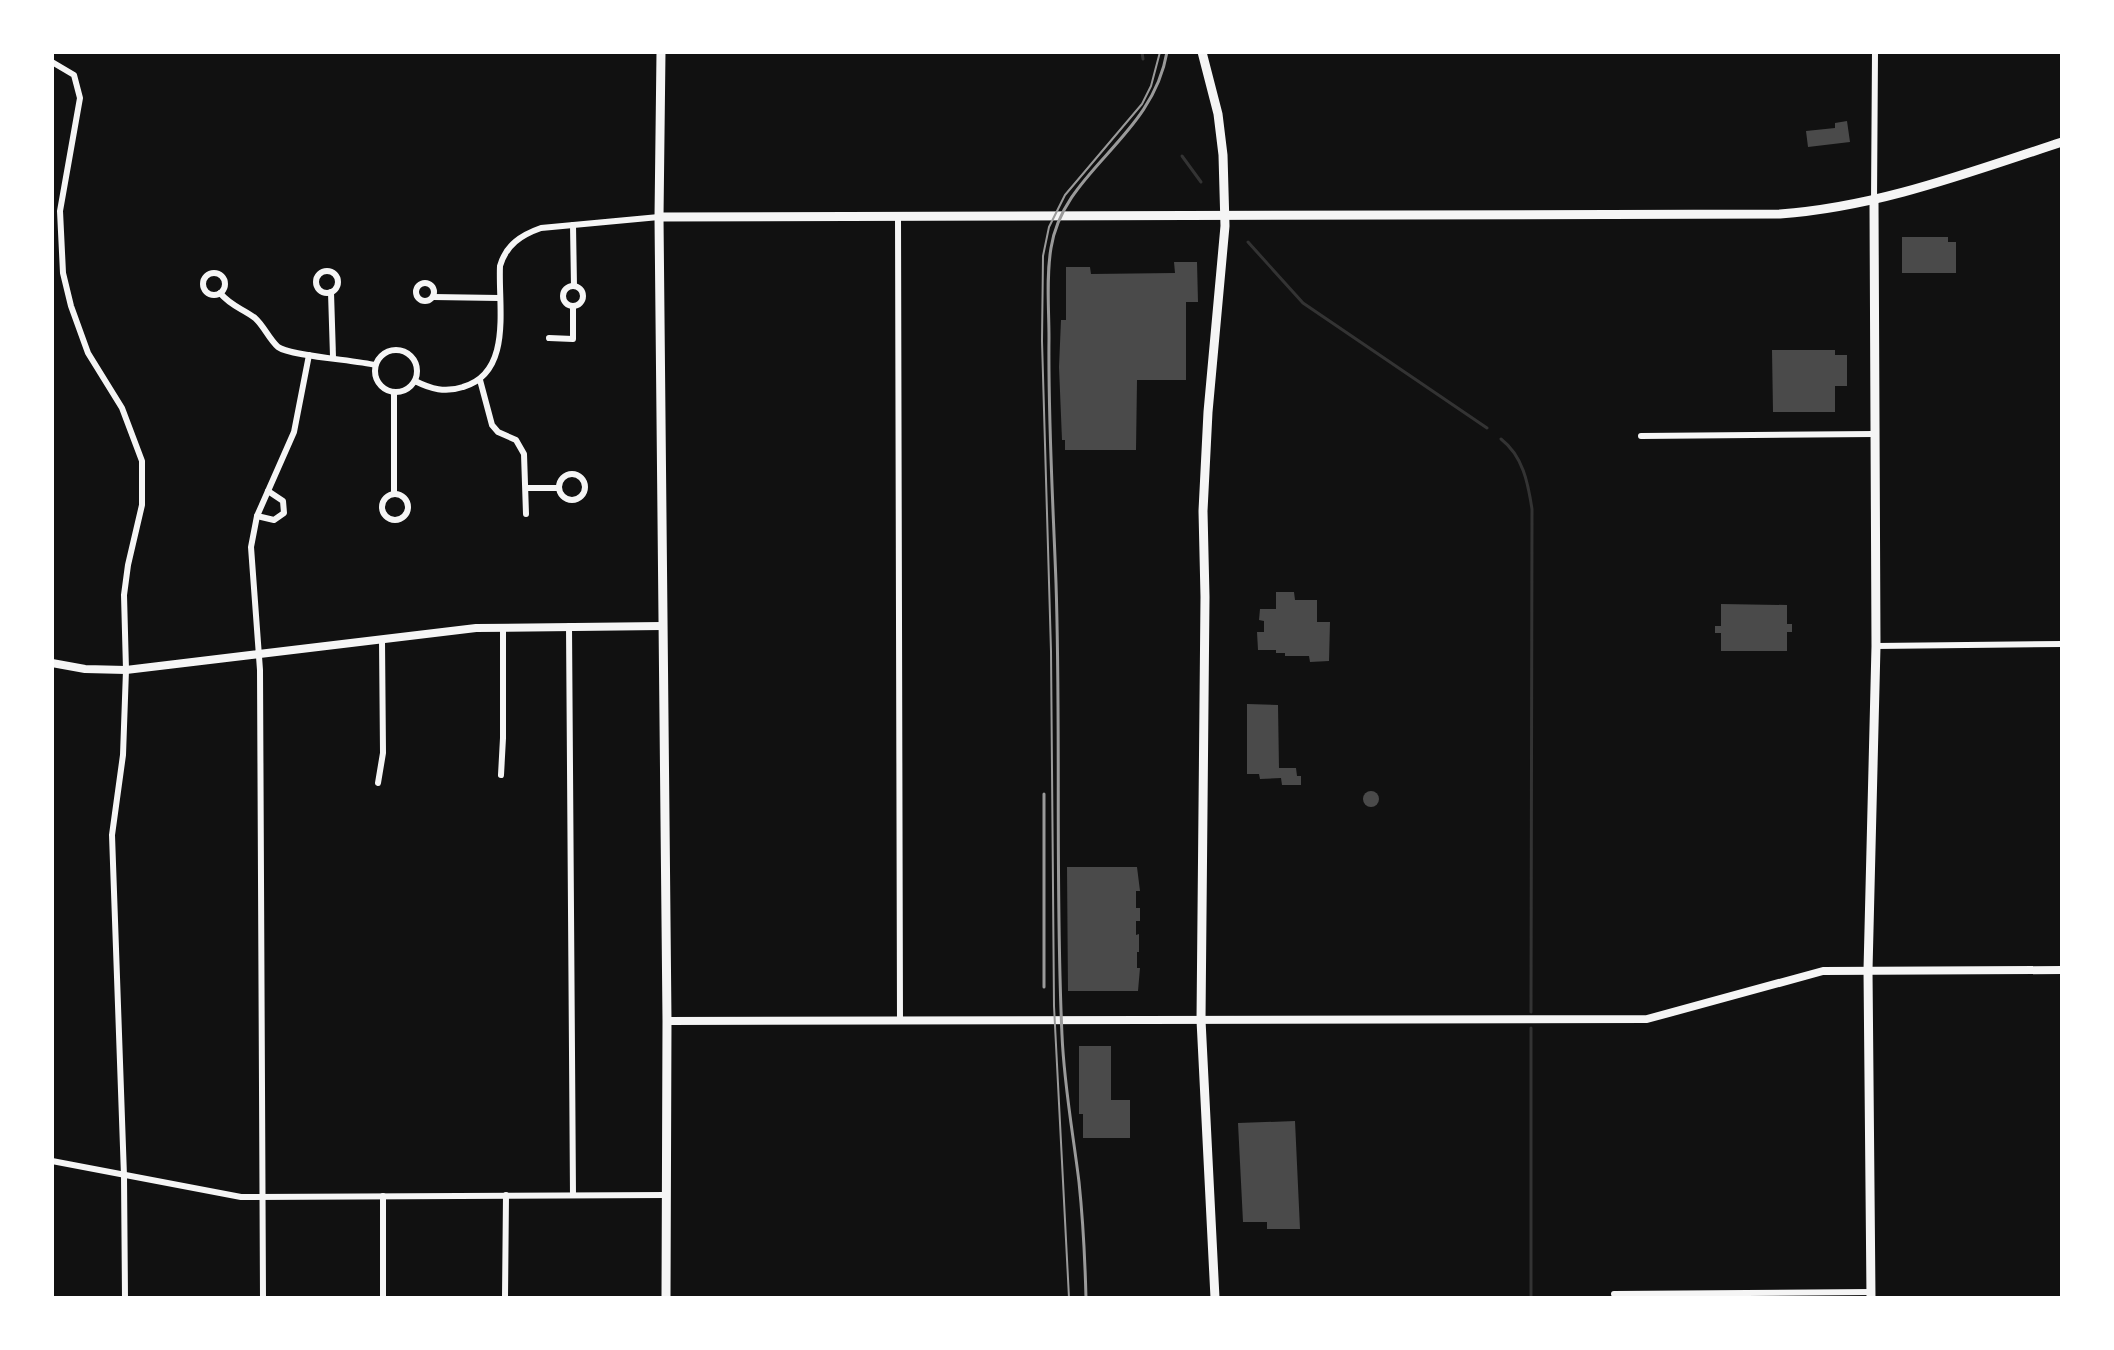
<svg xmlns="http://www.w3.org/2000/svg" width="2114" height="1350" viewBox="0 0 2114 1350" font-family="'Titillium Web',sans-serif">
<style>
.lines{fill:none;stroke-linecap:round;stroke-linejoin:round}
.stream{stroke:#333;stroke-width:3}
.building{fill:#4a4a4a}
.minor{stroke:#f5f5f5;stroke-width:6}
.tertiary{stroke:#f5f5f5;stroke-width:8}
.secondary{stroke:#f5f5f5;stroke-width:9}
.tram{stroke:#9a9a9a;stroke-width:2}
.rail{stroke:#9a9a9a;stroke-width:3}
</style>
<rect width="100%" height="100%" fill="#111"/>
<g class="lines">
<g class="stream">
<path d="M1142,52L1143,59"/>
<path d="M1182,156L1201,182"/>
<path d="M1248,242L1303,303L1487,428"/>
<path d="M1501,439C1523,456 1528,483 1532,509L1531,1012"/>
<path d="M1531,1298V1028"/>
</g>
</g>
<g class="building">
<path d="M1847,121L1850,142L1808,147L1806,131L1835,128V123Z"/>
<path d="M1902,237H1948V242H1956V273H1902Z"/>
<path d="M1174,262H1197L1198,302H1186V380H1137L1136,450H1065V440H1062L1059,367L1061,320H1066V267H1090L1091,274L1175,273Z"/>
<path d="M1772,350H1835V355H1847V386H1835V412H1773Z"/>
<path d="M1276,592H1294L1295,600H1317V622H1330L1329,661L1310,662L1309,656H1285V653H1276V650H1258L1257,632H1264V621L1259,620L1260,609H1276Z"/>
<path d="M1721,604L1787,605V624H1792V632H1787V651H1721V633H1715V626H1721Z"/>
<path d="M1247,704L1278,705L1279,768H1296L1297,776H1301V785H1282L1281,778L1260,779L1259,774H1247Z"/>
<circle cx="1371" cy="799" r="8"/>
<path d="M1067,867H1137L1140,891H1136V908H1140V921H1136V935L1139,934V952H1137V968H1140L1138,991H1068Z"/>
<path d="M1079,1046H1111V1100H1130V1138H1083V1114H1079Z"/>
<path d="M1295,1121L1300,1229H1267V1222H1243L1238,1123Z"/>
</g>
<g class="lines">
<g class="minor">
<path d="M52,62L74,75L80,98L60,211L63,273L71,306L88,353L122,408L142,461V505L128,565L124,595L126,670L123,755L112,835L124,1176L125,1298"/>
<path d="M1874,201L1875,52"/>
<path d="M898,216L900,1021"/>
<path d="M573,225L574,286"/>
<circle cx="327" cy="282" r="11"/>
<circle cx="214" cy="284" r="11"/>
<circle cx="425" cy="292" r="9"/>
<circle cx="573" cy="296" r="10"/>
<path d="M331,292L333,357"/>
<path d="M220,293C232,307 242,308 255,318C264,326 269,339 278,347C290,356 355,360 375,365"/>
<path d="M433,297L499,298"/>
<path d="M549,338L573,339V306"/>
<circle cx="396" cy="371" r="21"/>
<path d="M480,380L492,425L498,432L516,440L524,454L526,514"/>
<path d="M415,381C431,389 445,393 463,387C513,373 498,306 500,266C506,245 521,235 541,228L659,217"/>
<path d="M1641,436L1874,434"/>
<circle cx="572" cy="487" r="13"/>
<path d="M526,488H558"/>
<path d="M394,494V393"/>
<circle cx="395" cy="507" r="13"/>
<path d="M257,516L274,520L284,513L283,501L268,491"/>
<path d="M569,626L573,1195"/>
<path d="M1876,646L2062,644"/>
<path d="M501,775L503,738V627"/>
<path d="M378,783L383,753L382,641"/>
<path d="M52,1161L241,1197L666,1195"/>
<path d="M383,1196V1298"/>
<path d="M1614,1294L1871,1292"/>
<path d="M263,1298L260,670L251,547L257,516L294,432L309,355"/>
<path d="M505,1298L506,1195"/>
</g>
<g class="tertiary">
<path d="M52,663L85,669L126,670L476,628L662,626"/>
<path d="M667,1021L1647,1019L1823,971L2062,970"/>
</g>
<g class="secondary">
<path d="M661,52L659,217L667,1021L666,1298"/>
<path d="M1202,52L1218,114L1223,155L1225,226L1208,412L1203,511L1205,597L1201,1020L1215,1298"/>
<path d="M659,217L1780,214C1878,207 1970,172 2062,142"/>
<path d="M1871,1298L1868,970L1876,646L1874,201"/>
</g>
<path class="tram" d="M1069,1298L1054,1006L1051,651L1042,341L1043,256L1049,227L1065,195L1142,104L1151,86L1160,52"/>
<g class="rail">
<path d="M1044,794V987"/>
<path d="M1086,1298C1085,1260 1083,1220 1079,1182C1073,1133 1064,1085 1062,1035C1055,885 1061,734 1056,583C1053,502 1048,420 1049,338C1049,309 1046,277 1051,248C1063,170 1152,139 1167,52"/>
</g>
</g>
<rect width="2114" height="1350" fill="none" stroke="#ffffff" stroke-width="108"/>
</svg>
